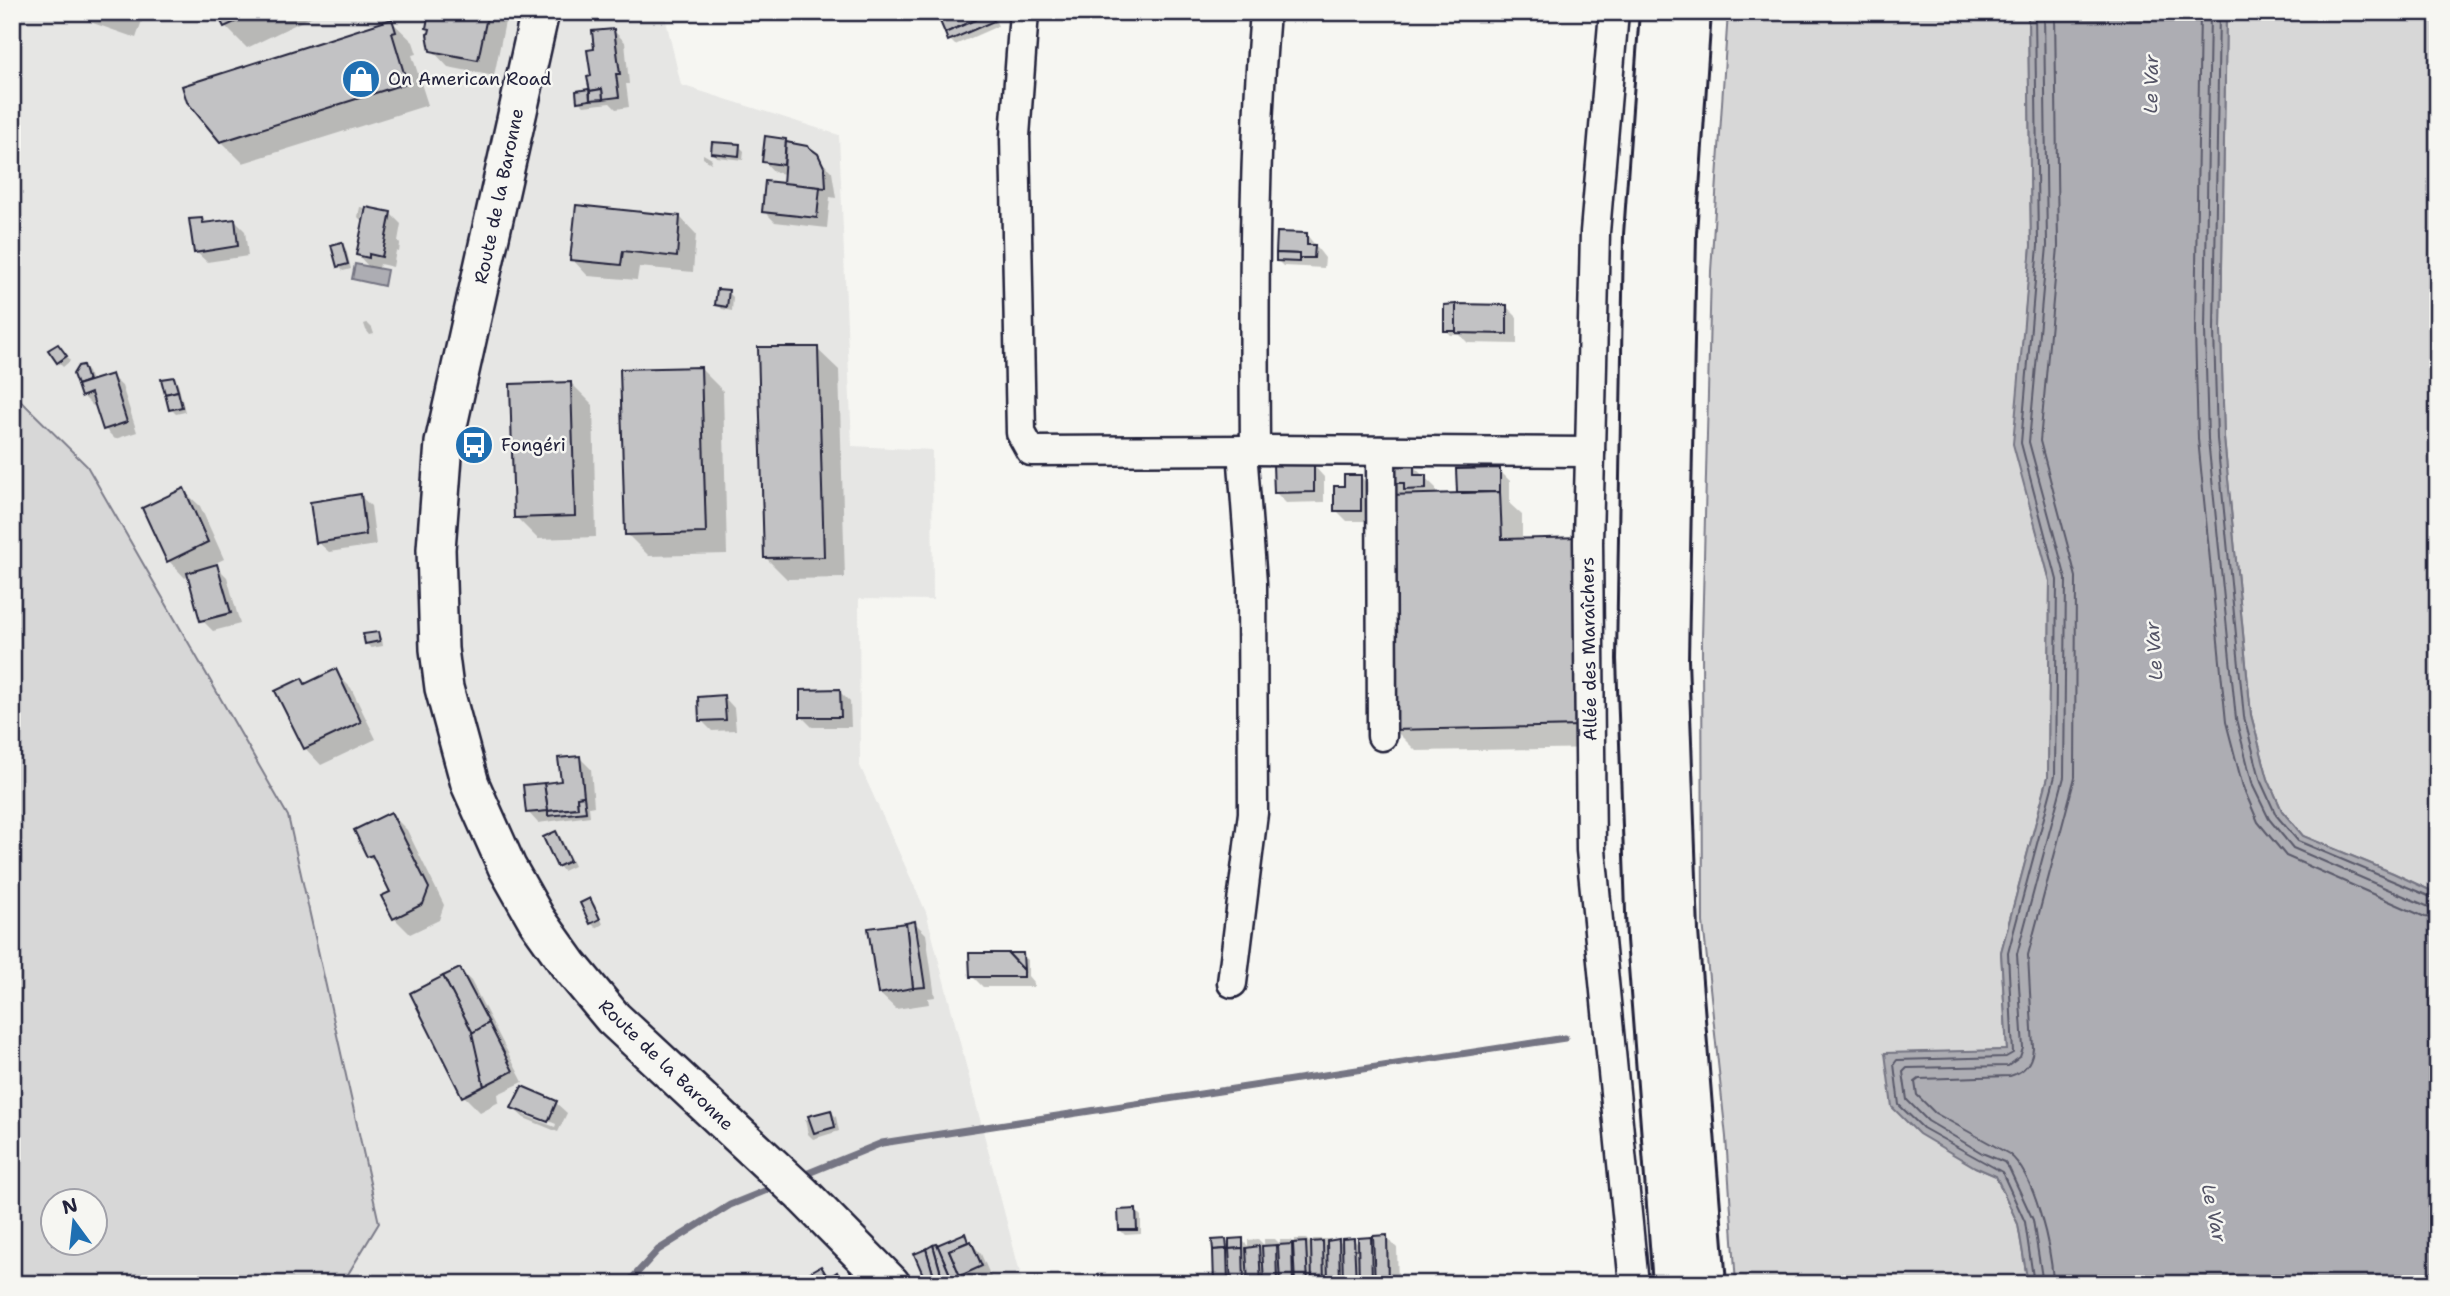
<svg xmlns="http://www.w3.org/2000/svg" width="2450" height="1296" viewBox="0 0 2450 1296" font-family="'Shantell Sans',sans-serif">
<style>
.built{fill:#e6e6e4}
.green{fill:#d7d7d7;stroke:#7c7c89;stroke-width:2;fill-rule:evenodd}
.water{fill:#adadb3;stroke:#757583;stroke-width:2}
.shadow{fill:#0003;fill-rule:evenodd}
.lines{fill:none;stroke-linecap:round;stroke-linejoin:round}
.shore{stroke:#5a5a6b;stroke-width:2}
.stream{stroke:#757583;stroke-width:7}
.building{fill:#c2c2c4;stroke:#22223b;stroke-width:2}
.minor-casing{stroke:#22223b;stroke-width:33}
.major-casing{stroke:#22223b;stroke-width:42}
.highway-casing{stroke:#22223b;stroke-width:44}
.minor{stroke:#f6f6f2;stroke-width:28}
.major{stroke:#f6f6f2;stroke-width:37}
.highway{stroke:#f6f6f2;stroke-width:38}
.labels{text-anchor:middle;dominant-baseline:central;stroke-width:5;stroke-linejoin:round;paint-order:stroke}
.poi-label{font-size:18px;fill:#22223b;stroke:#f6f6f2;text-anchor:start}
.street-label{font-size:18px;fill:#22223b;stroke:#f6f6f2}
.water-label{font-size:19px;font-style:italic;fill:#535365;stroke:#f6f6f2}
</style>
<rect width="100%" height="100%" fill="#f6f6f2"/>
<filter id="ink" filterUnits="userSpaceOnUse"><feTurbulence type="fractalNoise" baseFrequency=".0143" numOctaves="2"/><feDisplacementMap in="SourceGraphic" scale="14" xChannelSelector="R" yChannelSelector="G"/><feConvolveMatrix kernelMatrix="1 2 1 2 8 2 1 2 1" color-interpolation-filters="sRGB"/></filter>
<g filter="url(#ink)">
<path class="built" d="M12,12H664L681,85L839,135L852,446L932,450L933,600L859,599L860,766L926,912L1023,1284H342L379,1222L87,466L12,392Z"/>
<g class="green">
<path d="M1728,12H2028L2031,246L2014,444L2050,581L2048,777L2001,952L2007,1050L1885,1054L1975,1167L1996,1176L2018,1224L2028,1284H1736L1726,1137L1703,922L1702,639L1711,271Z"/>
<path d="M2226,12H2438V894L2393,873L2303,836L2282,811L2268,779L2251,715L2224,438L2221,331Z"/>
<path d="M12,392L87,466L288,816L379,1223L342,1284H12ZM52,1202H94V1244H52Z"/>
</g>
<g class="water">
<path d="M2028,12H2226L2221,331L2224,438L2251,715L2268,779L2282,811L2303,836L2393,873L2438,894V1284H2028L2018,1224L1996,1176L1975,1167L1919,1134L1892,1107L1885,1053L2007,1050L2001,952L2048,777L2050,581L2013,444L2031,246Z"/>
<path d="M355,264L387,270L384,286L352,279Z"/>
</g>
<g class="shadow">
<path d="M80,12H145L136,38L90,22Z"/>
<path d="M218,12H321L247,48L225,26Z"/>
<path d="M431,12H507L494,76L448,67L432,50L431,31L428,27Z"/>
<path d="M938,12H992L998,26L955,45L950,40Z"/>
<path d="M391,21L413,42L417,54L412,55L428,105L243,163L221,141Z"/>
<path d="M614,31L625,42L629,84H626L629,107L616,109L610,103L584,106L579,101L578,93L592,92L593,78Z"/>
<path d="M786,140L821,161L832,172L836,198L830,197L827,228L775,222L764,211L784,186L785,174L774,172L764,161Z"/>
<path d="M739,146L744,151L743,160L717,157L713,152Z"/>
<path d="M703,154L712,159L711,163L703,158Z"/>
<path d="M360,207L390,213L401,224L398,241L400,244L399,252L396,251L393,267L380,264L379,268L368,266L358,255L367,209H364L361,220L358,217Z"/>
<path d="M680,217L696,234L693,272L639,267L637,280L588,276L572,259Z"/>
<path d="M202,220L207,224L235,221L245,231L248,256L207,262L196,252Z"/>
<path d="M1307,235L1325,258L1324,268L1283,266L1278,261Z"/>
<path d="M341,244L346,249L351,269L343,271L339,266Z"/>
<path d="M728,292L733,297L732,311L722,309L717,304Z"/>
<path d="M1506,306L1517,317V344L1468,343L1460,335H1451L1446,330Z"/>
<path d="M367,323L372,328L374,334L370,335L366,330L364,324Z"/>
<path d="M817,349L839,370L845,578L787,579L765,557Z"/>
<path d="M63,351L70,361L63,367L58,362Z"/>
<path d="M83,367L88,372L91,382L111,376L122,386L137,432L115,439L105,429L97,405L93,406L83,396L75,374Z"/>
<path d="M701,369L723,391L727,554L649,556L627,534Z"/>
<path d="M173,379L178,384L185,412L176,414L171,409Z"/>
<path d="M571,383L593,405L596,537L538,539L516,517Z"/>
<path d="M1314,466L1324,477V502L1286,503L1275,492Z"/>
<path d="M1413,466L1436,488V495L1461,494L1458,492L1499,470L1510,481V504L1522,515V540L1583,539L1604,561L1602,748L1416,751L1394,729L1399,496L1393,489L1392,467Z"/>
<path d="M1360,476L1371,487V521H1347L1336,510L1345,488Z"/>
<path d="M183,490L200,506L224,559L207,567L208,569L216,566L227,577L240,624L213,631L202,620L190,575L185,578L169,561L144,509Z"/>
<path d="M360,496L371,506L376,545L329,552L318,542Z"/>
<path d="M377,634L382,639L383,646L371,648L366,643Z"/>
<path d="M335,672L351,688L376,739L321,765L305,748L278,692L302,681L307,686Z"/>
<path d="M839,691L850,702L851,727H812L802,717Z"/>
<path d="M724,697L734,708L736,730L712,731L701,720Z"/>
<path d="M580,758L591,769L594,806L589,807L590,816L538,823L528,812L563,783Z"/>
<path d="M391,814L407,830L444,905L439,920L410,934L394,918L392,893L380,867L368,856Z"/>
<path d="M556,833L561,838L574,866L563,871L559,866Z"/>
<path d="M590,900L595,905L603,924L596,928L591,923Z"/>
<path d="M915,923L926,934L935,997L928,998L929,1004L896,1009L879,993Z"/>
<path d="M1023,955L1028,960V976L1034,983V987H983L972,976Z"/>
<path d="M460,970L471,981L523,1082L498,1094L499,1102L480,1112L464,1096Z"/>
<path d="M556,1103L567,1113L558,1132L524,1118L513,1108ZM524,1111L556,1124L555,1127L524,1115Z"/>
<path d="M831,1112L836,1117L839,1131L813,1139L808,1134L805,1120Z"/>
<path d="M1136,1211L1141,1216V1234L1125,1235L1120,1230Z"/>
<path d="M964,1235L981,1254L991,1277L976,1284H970L966,1279L954,1284H929L916,1255Z"/>
<path d="M1386,1237L1397,1248L1398,1284H1216L1225,1241L1231,1247L1242,1240L1248,1246V1240L1258,1239L1264,1245V1239H1275L1280,1244V1240H1291L1295,1244V1239H1306L1313,1246V1239H1329L1332,1242L1339,1241L1344,1246L1354,1240L1360,1246L1370,1239L1375,1244Z"/>
</g>
<g class="lines">
<g class="shore">
<path d="M2200,12L2195,331L2198,439L2226,722L2243,787L2258,822L2286,856L2425,917L2438,919"/>
<path d="M2210,12L2205,330L2208,439L2236,719L2253,786L2269,819L2293,848L2429,907L2438,909"/>
<path d="M2219,12L2214,330L2217,439L2244,717L2261,782L2276,815L2298,841L2438,900"/>
<path d="M2034,1284L2025,1222L2002,1172L1923,1128L1899,1105L1894,1064L1897,1060L2006,1057L2013,1053L2008,953L2055,776L2057,580L2021,443L2038,246L2035,12"/>
<path d="M2043,1284L2033,1220L2009,1168L2004,1162L1982,1153L1928,1121L1907,1100L1903,1072L1907,1068L2008,1066L2020,1057L2023,1048L2017,954L2064,777L2066,579L2029,442L2047,246L2044,12"/>
<path d="M2053,1284C2052,1251 2035,1174 2009,1154L1935,1113L1917,1095L1915,1082L1919,1079L2010,1076C2024,1072 2032,1063 2033,1048L2028,955L2075,777L2076,577L2040,441L2058,247L2055,12"/>
</g>
<g class="stream">
<path d="M801,1176L882,1143L1565,1038"/>
<path d="M627,1284L658,1250L730,1205L777,1186"/>
</g>
</g>
<g class="building">
<path d="M216,12H257L224,27Z"/>
<path d="M429,12H488L478,60L430,51L427,34L429,33L430,29L426,28Z"/>
<path d="M936,12H987L988,15L945,33Z"/>
<path d="M991,13L994,21L948,41L945,33Z"/>
<path d="M392,19L396,32L392,33L407,83L220,142L187,102L182,86Z"/>
<path d="M614,29L620,74H616L619,97L603,99L602,89L590,91L587,77L591,76L587,50L594,49L592,31Z"/>
<path d="M589,89L590,100L577,102L576,91Z"/>
<path d="M602,89L603,99L590,100V91Z"/>
<path d="M765,136L786,139L784,165L762,162Z"/>
<path d="M712,142L740,144L739,156L711,153Z"/>
<path d="M786,142L807,146L818,154L825,169L826,188L783,184Z"/>
<path d="M765,181L820,187L817,218L762,212Z"/>
<path d="M576,205L680,216L677,257L623,251L621,265L570,260Z"/>
<path d="M366,207L391,212L382,257L369,254V258L356,255Z"/>
<path d="M202,218L203,223L235,219L238,246L194,253L189,219Z"/>
<path d="M1277,232L1307,233V245H1315L1314,258H1299V254L1276,253Z"/>
<path d="M342,242L348,264L337,267L331,245Z"/>
<path d="M1276,253L1299,254V262L1276,261Z"/>
<path d="M717,289L729,290L727,307L715,305Z"/>
<path d="M1456,304V331H1444V305Z"/>
<path d="M1456,304L1507,305V334L1456,333Z"/>
<path d="M58,344L67,356L57,363L48,350Z"/>
<path d="M758,347H818L824,557L764,558Z"/>
<path d="M83,365L88,381L77,385L73,374L78,366Z"/>
<path d="M701,367L706,533L625,535L620,369Z"/>
<path d="M112,374L127,422L103,430L91,393L81,397L77,385Z"/>
<path d="M174,377L178,391L165,394L161,379Z"/>
<path d="M571,382L575,516L514,518L510,384Z"/>
<path d="M178,391L182,407L169,410L165,394Z"/>
<path d="M1273,464H1314V492L1274,493Z"/>
<path d="M1391,465H1414V475H1426V489L1404,490V483H1391Z"/>
<path d="M1500,468V492H1457L1456,469Z"/>
<path d="M1344,475H1361V511H1334V486H1344Z"/>
<path d="M184,488L208,542L167,562L142,508Z"/>
<path d="M1500,492L1502,539L1583,537L1581,726L1392,730L1387,495Z"/>
<path d="M361,494L366,535L316,543L310,502Z"/>
<path d="M217,564L231,613L200,621L187,573Z"/>
<path d="M378,632L380,641L365,644L363,634Z"/>
<path d="M336,669L361,722L304,749L275,691L302,678L305,684Z"/>
<path d="M840,689L841,717H800V690Z"/>
<path d="M724,695L726,720L699,721L698,697Z"/>
<path d="M580,756L584,796L577,797L578,808L548,811L544,783L561,781L558,758Z"/>
<path d="M544,783L548,811L526,813L523,785Z"/>
<path d="M584,796L586,812L548,816V811L578,808L577,797Z"/>
<path d="M391,812L429,888L423,904L393,919L381,896L390,892L372,855L367,857L354,830Z"/>
<path d="M556,831L570,861L557,867L543,837Z"/>
<path d="M590,898L600,919L590,924L580,903Z"/>
<path d="M915,921L925,987L913,988L906,923Z"/>
<path d="M906,923L913,988L878,994L868,928Z"/>
<path d="M969,953H1008L1024,970V977H970Z"/>
<path d="M1008,953H1023L1024,970Z"/>
<path d="M460,968L489,1023L472,1033L443,976Z"/>
<path d="M443,976L475,1037L484,1086L462,1097L410,993Z"/>
<path d="M489,1023L513,1071L484,1086L472,1033Z"/>
<path d="M522,1086L557,1101L548,1122L511,1108Z"/>
<path d="M831,1110L835,1127L814,1133L808,1116Z"/>
<path d="M1136,1209L1137,1230H1119L1118,1210Z"/>
<path d="M965,1233L968,1242L949,1250L960,1275L952,1279L937,1245Z"/>
<path d="M1387,1235L1388,1284H1375L1373,1236Z"/>
<path d="M1371,1237L1372,1284H1359L1358,1238Z"/>
<path d="M1243,1238V1248L1229,1249V1239Z"/>
<path d="M1354,1238L1356,1284H1343L1342,1239Z"/>
<path d="M1226,1239L1227,1249L1213,1250L1212,1240Z"/>
<path d="M1339,1239L1340,1284H1328L1327,1241Z"/>
<path d="M971,1241L982,1266L960,1276L949,1250Z"/>
<path d="M1323,1241L1324,1284H1312L1311,1242Z"/>
<path d="M1306,1242L1308,1284H1295L1293,1243Z"/>
<path d="M937,1244L951,1277L943,1281L933,1245Z"/>
<path d="M1292,1244L1293,1284H1280L1278,1245Z"/>
<path d="M933,1245L943,1281L936,1284L926,1249Z"/>
<path d="M1276,1245L1277,1284H1264L1262,1246Z"/>
<path d="M1259,1246L1261,1284H1248L1246,1248Z"/>
<path d="M1243,1248L1244,1284H1231L1229,1249Z"/>
<path d="M926,1249L936,1284H927L914,1254Z"/>
<path d="M1227,1249L1228,1284H1214L1213,1250Z"/>
<path d="M821,1266L828,1278L818,1284H813L807,1274Z"/>
<path d="M837,1272L843,1284H818L828,1278Z"/>
</g>
<g class="lines">
<defs>
<g id="minor">
<path d="M1024,12L1015,136L1021,433L1031,451L1255,450L1590,452"/>
<path d="M1614,12L1595,232L1588,542L1591,850L1634,1284"/>
<path d="M1255,450C1254,303 1253,158 1265,12"/>
<path d="M1381,451L1382,736"/>
<path d="M1232,983L1253,813L1252,583L1242,450"/>
</g>
<path id="major" d="M540,12L444,443L436,549L439,649L444,688L470,784L507,867L537,920L569,965L613,1018L801,1193L891,1284"/>
<g id="highway">
<path d="M1660,12L1644,235L1637,659L1647,939L1673,1284"/>
<path d="M1691,12L1676,233L1668,660L1678,932L1706,1284"/>
</g>
</defs>
<use href="#minor" class="minor-casing"/>
<use href="#major" class="major-casing"/>
<use href="#highway" class="highway-casing"/>
<use href="#minor" class="minor"/>
<use href="#major" class="major"/>
<use href="#highway" class="highway"/>
</g>
</g>
<defs>
<symbol id="shop-disc" viewBox="-11 -11 22 22"><circle r="9.5" fill="#1f6fb2" stroke="#f6f6f2"/><path d="M-5-2.5h2.3a2.7 3.5 0 0 1 5.4 0H5L5.5 6h-11ZM-1.5-2.5h3a1.5 2.3 0 0 0-3 0Z" fill="#fff"/></symbol>
<symbol id="bus-disc" viewBox="-11 -11 22 22"><circle r="9.5" fill="#1f6fb2" stroke="#f6f6f2"/><path d="M-5-6H5V4H4V6H2V4H-2V6H-4V4H-5ZM-3.5-4V0h7V-4ZM-3.5 1.2v1.5H-2V1.2ZM2 1.2v1.5H3.5V1.2Z" fill="#fff"/></symbol>
</defs>
<g fill-rule="evenodd">
<use href="#shop-disc" x="339" y="57" width="44" height="44"/>
<use href="#bus-disc" x="452" y="423" width="44" height="44"/>
</g>
<g class="labels">
<g class="poi-label">
<text x="388" y="79">On American Road</text>
<text x="501" y="445">Fongéri</text>
</g>
<g class="street-label">
<text transform="translate(499 196) rotate(-78)">Route de la Baronne</text>
<text transform="translate(1589 649) rotate(-91)">Allée des Maraîchers</text>
<text transform="translate(666 1065) rotate(44)">Route de la Baronne</text>
</g>
<g class="water-label">
<text transform="translate(2151 84) rotate(-89)">Le Var</text>
<text transform="translate(2154 651) rotate(-94)">Le Var</text>
<text transform="translate(2214 1213) rotate(78)">Le Var</text>
</g>
</g>
<rect width="2450" height="1296" fill="none" stroke="#f6f6f2" stroke-width="42"/>
<rect x="21" y="21" width="2408" height="1254" fill="none" stroke="#22223b" stroke-width="2.5" filter="url(#ink)"/>
<g transform="translate(74 1222) rotate(345)"><circle r="33" fill="#f6f6f2" stroke="#a1a1a9" stroke-width="2"/>
<path d="M0-5L12 26L0 18L-12 26Z" fill="#1f6fb2"/>
<text y="-10" font-size="19" font-weight="bold" text-anchor="middle" fill="#22223b">N</text>
</g>
</svg>
